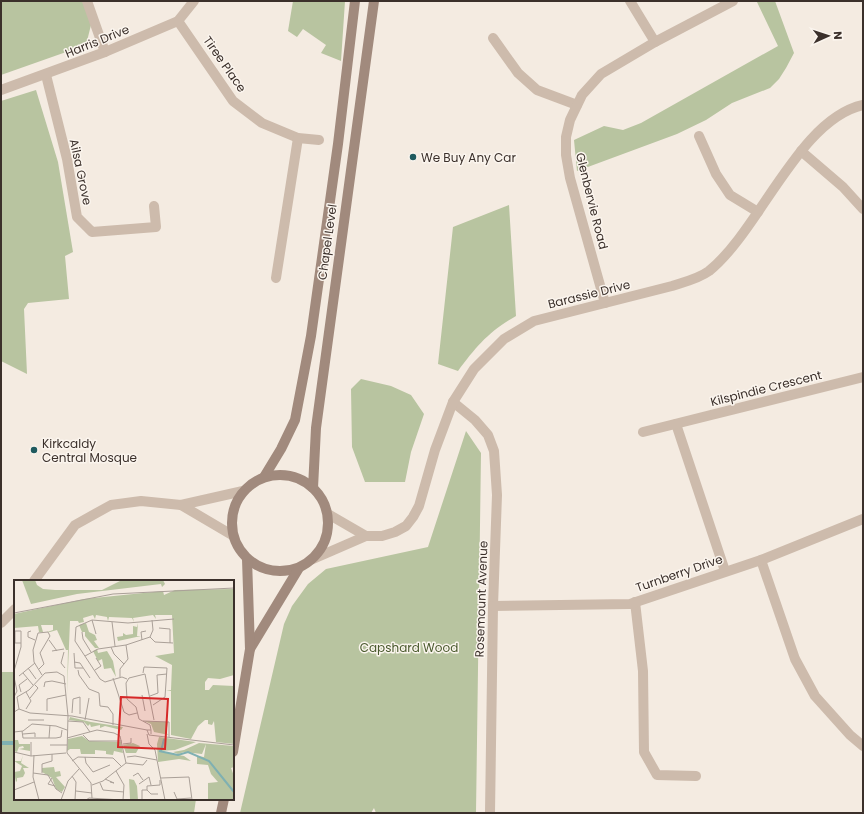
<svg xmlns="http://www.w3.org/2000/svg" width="864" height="814" viewBox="0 0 864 814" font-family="Poppins,sans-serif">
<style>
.green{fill:#b8c4a0}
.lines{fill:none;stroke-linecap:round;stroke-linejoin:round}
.stream{stroke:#7fb0b2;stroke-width:4}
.minor{stroke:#cdbbac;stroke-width:10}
.tertiary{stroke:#cdbbac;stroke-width:10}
.secondary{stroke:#a18a7d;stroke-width:10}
.poi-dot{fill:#1f5a5e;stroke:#fbf5ee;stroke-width:1.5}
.labels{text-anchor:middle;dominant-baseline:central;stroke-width:3;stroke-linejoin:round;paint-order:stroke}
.street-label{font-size:12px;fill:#3b302b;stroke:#fbf5ee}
.poi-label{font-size:12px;fill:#3b302b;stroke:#fbf5ee;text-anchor:start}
.park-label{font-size:12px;fill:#4a5a2e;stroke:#fbf5ee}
.inset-river{fill:none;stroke:#7fb0b2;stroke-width:2}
.inset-road{fill:none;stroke:#aaa098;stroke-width:1}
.view{fill:#d62828;fill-opacity:0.15;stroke:#d62828;stroke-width:2}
.inset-edge{fill:none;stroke:#3b302b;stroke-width:2}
</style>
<rect width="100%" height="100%" fill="#f4ebe1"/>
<g class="green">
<path d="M1,1H84L91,25L86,45L1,75Z"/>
<path d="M293,1H345L341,61L321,53L326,45L303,29L297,37L288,31Z"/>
<path d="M761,1H775L794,53L786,68L779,79L770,88L732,103L706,120L677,134L577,171L574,140L604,126L623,130L641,123L778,46L757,2Z"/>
<path d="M36,90L58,162L73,252L65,256L69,299L28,303L24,309L27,374L1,361V101Z"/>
<path d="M509,205L516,316C488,332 476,347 458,371L438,364L453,227Z"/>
<path d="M361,379L391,386L411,395L424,414L411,452L405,482H365L352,447L351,389Z"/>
<path d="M466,431L481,453L476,813H376L374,808L371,813H240L284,624L292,606L308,584L326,569L428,547Z"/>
<path d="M1,672H15V799H196L194,813H1Z"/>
</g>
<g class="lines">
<path class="stream" d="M1,743H15"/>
<g class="minor">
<path d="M87,1L105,52"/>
<path d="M630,1L655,42"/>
<path d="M178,21L233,101L262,123L298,138L319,140"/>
<path d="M493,38L518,73L537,90L577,105"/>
<path d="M46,75L67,159L77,217L92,232L156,227L154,206"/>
<path d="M1,90L105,52L178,21L194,1"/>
<path d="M699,136L716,174L730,195L758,212"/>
<path d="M801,151L843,187L863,209"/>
<path d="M276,278L298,138"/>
<path d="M605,303L570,178L566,155V137L570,120L582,95L601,74L655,42L733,1"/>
<path d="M453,402L475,420L488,435L494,451L497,495L493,606L490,813"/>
<path d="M676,424L725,571"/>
<path d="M643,432L863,377"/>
<path d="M328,514L366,536"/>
<path d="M313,559L366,536H382L395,532L406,526L413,517L419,506L435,450L453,402L474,369L504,339L534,321L672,286C684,282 698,279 709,271C760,230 799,119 863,105"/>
<path d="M761,560L795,659L815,696L850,735L863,746"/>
<path d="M635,602L643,671L644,752L657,775L696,776"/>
<path d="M493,606L630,604L761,560L863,519"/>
</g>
<g class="tertiary">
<path d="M181,505L232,535"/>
<path d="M34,581L75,525L111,505L141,501L181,505L243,491"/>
<path d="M1,623L15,609"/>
</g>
<g class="secondary">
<circle cx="280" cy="523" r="48"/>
<path d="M264,477L281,449L295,420L311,336L338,144L355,1"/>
<path d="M313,488L316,428L374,1"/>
<path d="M250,649L299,568"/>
<path d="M233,752L250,649L247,559"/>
<path d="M221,813L224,799"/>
</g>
</g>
<g class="poi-dot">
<circle cx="413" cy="157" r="4"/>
<circle cx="34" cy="450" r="4"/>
</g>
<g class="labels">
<g class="street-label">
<text transform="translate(97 41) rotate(-22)">Harris Drive</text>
<text transform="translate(225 64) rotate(55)">Tiree Place</text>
<text transform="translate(81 172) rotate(78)">Ailsa Grove</text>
<text transform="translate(592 201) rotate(76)">Glenbervie Road</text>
<text transform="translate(327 242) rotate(-82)">Chapel Level</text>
<text transform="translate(589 294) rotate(-14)">Barassie Drive</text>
<text transform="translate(766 388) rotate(-14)">Kilspindie Crescent</text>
<text transform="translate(679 573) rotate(-19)">Turnberry Drive</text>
<text transform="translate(481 599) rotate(-88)">Rosemount Avenue</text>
</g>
<g class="poi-label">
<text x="421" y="157">We Buy Any Car</text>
<text x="42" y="443">Kirkcaldy<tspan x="42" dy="14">Central Mosque</tspan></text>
</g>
<g class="park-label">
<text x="409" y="647">Capshard Wood</text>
</g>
</g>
<g transform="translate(14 580)">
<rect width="220" height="220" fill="#f4ebe1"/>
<path d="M8,0H21L23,5L29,9L41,10H88L108,0H149L151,4L148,7L147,4L63,14L17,24ZM220,9V95L206,99L194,98L191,102V110H195L199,105L220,106V164L202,162L200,141L198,145L194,144V140H191L184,146L177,159L157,155V111H152L157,110L158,85L141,76L160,73L158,35H141L142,39L139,35L119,38L120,42L118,38L95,37L94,41L93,37L82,35L81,39L79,35L69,38L70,42L65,43L64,41H56L53,115L54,70H52L43,50L36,52H33L39,50V45H27L29,52H25L24,46L0,48V34L70,19L149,11L150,15L161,10ZM72,43L75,52L81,55L83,60L80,61L85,68H81L71,56V52H68L65,45ZM124,43L123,56H127L104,61L103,57L109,56V53L112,55L119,54V46L123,47ZM83,69L84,73L93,71L99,81L102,97L97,88L90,89L88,79L84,81L79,71ZM56,137L77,142L109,147L107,150L91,146L86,148V145L77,147L76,144L74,146L70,142L55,140ZM130,141L154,142L152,153L155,155L140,152L137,144ZM68,156L75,161L107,162L109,173L100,171L99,175L92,174V171L81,170V174H67L66,169H56L53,171L54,159ZM145,157L182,162L161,170L145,171L170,176L177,181L165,179L144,182L143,164ZM0,160H4L5,164H16V171L5,169L10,168L9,166L5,167L3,172L0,171ZM119,163L126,166L122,173H112L109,165ZM185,163L220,166V187L217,188L220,196V220H194V203L204,202L197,194L194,185L183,184V176L190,177L192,164L188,174L170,172L164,174L159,172L170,170ZM9,175L7,183L15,188H9L11,193L9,197L3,198V201L2,202L0,192L6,191L8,186L0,181H7ZM40,187L41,192L46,191L47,196L42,197L51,207L48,212L42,209L38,198L28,192V188ZM115,199L120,200L123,206L124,220L116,219Z" fill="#b8c4a0"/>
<path class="inset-river" d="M145,171L164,175L174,172L195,181L220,212M147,171L150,159"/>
<path class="inset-road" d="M0,33L99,14L220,8M78,40L82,54M98,42L101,66M145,48L156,49V63M17,51L14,52V57L21,60M68,52L69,59L77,72M136,57L141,62L159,63M35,60L43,71M128,60L127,52L132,51M0,63H7V67L0,91M1,63V51H7V63M97,67L100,74L110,84M38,71L50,69M50,72L47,83L51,88M60,73L61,88H69M71,76L84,69L112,65M60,82L66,83L76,98M14,88L22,99M25,89L30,84L26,73L36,56L34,52L24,53L19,70L20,82L28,95M64,90L65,95L75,109L85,113L86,126L94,127L99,134V145M81,90L87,86L82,78M9,93L19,105M129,93L130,87L153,88L151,117L139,125M5,96L21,83M0,97L3,111L0,117M106,97V89L114,79L112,65L136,57L139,50L138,40M99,98L110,132L115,135L123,133M113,99L108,97L91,102L86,99L61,61L62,47L78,40L114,43L160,39M30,107L31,102L38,101L52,104M7,112L5,105L13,99M12,112L17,121L12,129M128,115L131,131M136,116L144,113L143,95L153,94M3,117L15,110L31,93L43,92L50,96L54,136L53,173L77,203L78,218M3,117L5,129M16,118L24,108L21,105M33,131V119L52,115M0,132L5,129L16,133L58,136L133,150M58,133L59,119L66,117V134M14,140H30M71,140L75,118M54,141L69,142L76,152M129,141L155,142V157M137,150L136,145L125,139L122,127L113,119L112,103L115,98L131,94L140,140M8,151L9,158H42L47,157L48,150M0,152L9,151L18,144L42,146L53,150M9,154L21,153V157M133,154L135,164L141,170L151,220M137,154V150H133L135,155L220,165M69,155L75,161H108M35,158L36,145M53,158L83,150L100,153L106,156L112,183L89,201L78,205M17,162V176M109,164L117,163V158M36,165H53M0,172L17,176L52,173M20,175L19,197L25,220M71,177L72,183L79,192L96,185M113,177L121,176L143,180M58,181L64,177L99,178L108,187M112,183L129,185L133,180M102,191L110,205L109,220M19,193L34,195L42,209L48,213M28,193V184L38,181V174M58,196L62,202L61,220M119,196L124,193L129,200M38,198L34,204L41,206M147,198L175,197L178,220M91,199L100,203L96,202M86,203L89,210L110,212M125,204L135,197L137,205M0,210L20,202M133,210L137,214H144M62,211L78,213M160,212L163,219L177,218M2,220H17M47,220L54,201L65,189M72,220L75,218L108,220M128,220V210H133V206L146,205V200"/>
<path class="view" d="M107,117L154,119L151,169L104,167Z"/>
<rect width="220" height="220" class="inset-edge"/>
</g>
<rect width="864" height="814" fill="none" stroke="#3b302b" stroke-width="4"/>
<g transform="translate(828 36) rotate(87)" stroke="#fbf5ee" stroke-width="3" paint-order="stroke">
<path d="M0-3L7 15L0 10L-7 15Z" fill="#3b302b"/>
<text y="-6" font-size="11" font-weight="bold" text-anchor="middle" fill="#3b302b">N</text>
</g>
</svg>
